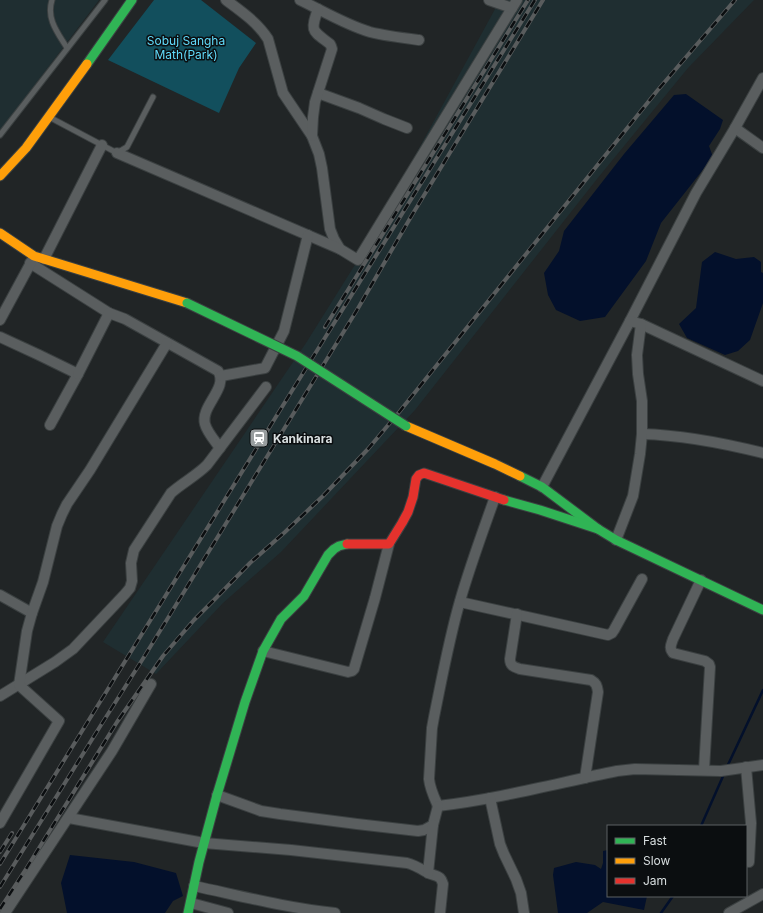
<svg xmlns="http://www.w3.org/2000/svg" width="763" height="913" viewBox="0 0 763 913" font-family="Inter,sans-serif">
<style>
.built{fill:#1f2e31}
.green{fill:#124f5d}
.water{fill:#03102b}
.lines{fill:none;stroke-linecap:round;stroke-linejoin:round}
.stream{stroke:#03102b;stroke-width:2.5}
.lane-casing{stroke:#3b4041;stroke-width:7}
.street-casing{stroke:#3b4041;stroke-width:12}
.fast-casing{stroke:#3b4041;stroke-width:11}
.slow-casing{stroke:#3b4041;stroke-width:11}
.jam-casing{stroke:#3b4041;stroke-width:11}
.lane{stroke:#5a5e5f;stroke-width:5}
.street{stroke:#5a5e5f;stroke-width:10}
.fast{stroke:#30b455;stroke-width:9}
.slow{stroke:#ff9f0a;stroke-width:9}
.jam{stroke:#e5322d;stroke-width:9}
.rail-casing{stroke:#595c5d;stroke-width:4}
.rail{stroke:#0b0e10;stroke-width:2.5;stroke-dasharray:8;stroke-linecap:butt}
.fast-bridge-casing{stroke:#3b4041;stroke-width:11;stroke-linecap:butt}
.fast-bridge{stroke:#30b455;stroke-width:9}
.labels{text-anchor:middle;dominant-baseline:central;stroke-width:3;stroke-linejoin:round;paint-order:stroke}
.park-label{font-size:12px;fill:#61dbfb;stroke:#0b0e10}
.poi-label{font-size:12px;font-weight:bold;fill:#d8dedf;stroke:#0b0e10;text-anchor:start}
</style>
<rect width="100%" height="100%" fill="#212526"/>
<g class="built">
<path d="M0,0H99L0,131Z"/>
<path d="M500,0H754L688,68L597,179L415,410L281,552L223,603L156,674L103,642L306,343L358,260Z"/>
</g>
<path class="green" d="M154,0H201L256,43L239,68L219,113L108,60Z"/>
<g class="water">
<path d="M686,94L723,120L720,129L709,146L713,157L661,223L646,261L605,317L580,321L556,310L548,295L544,273L559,251L564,231L624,154L674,95Z"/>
<path d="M715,252L736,259L754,257L761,262V272L763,273V303L750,340L738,351L725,355L687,338L679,324L696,308L702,262Z"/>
<path d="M608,850V896H647L644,910L603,902L587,913H558L553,875L554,868L576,862L595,865L601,869L603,863V851Z"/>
<path d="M70,855L134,862L176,873L183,896L173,901L165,913H67L61,883Z"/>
</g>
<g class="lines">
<g class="stream">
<path d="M727,767L763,690"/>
<path d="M701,826L724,774"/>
<path d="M661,913L673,896"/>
</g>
<defs>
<g id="lane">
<path d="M52,0C46,19 58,33 67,48"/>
<path d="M51,118L117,153L127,147L153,97"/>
<path d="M0,135L105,0"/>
</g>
<g id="street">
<path d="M226,0C241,11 258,23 268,39L283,93L312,136L319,154L322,168L330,229L334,239L340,249L358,260L517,0"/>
<path d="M300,0C323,11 346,25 370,32C386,36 403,38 419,40"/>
<path d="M489,0L512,8"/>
<path d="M318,93L359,108L384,119L407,128"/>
<path d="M735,128L763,148"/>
<path d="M312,136L313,117L315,102L332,49L331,46L330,44C312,30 310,32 318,9"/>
<path d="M117,153L340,249"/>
<path d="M44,259L102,145"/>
<path d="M30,263L109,313"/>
<path d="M0,320L34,257"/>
<path d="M641,324L763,381"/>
<path d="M0,337L39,355L78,374L50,425"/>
<path d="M78,374L109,313L125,319L218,371C229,388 200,406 205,424C207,432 215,441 220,448"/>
<path d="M221,376L265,368L284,331L308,235"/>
<path d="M642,434C682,435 723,443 763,453"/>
<path d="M542,487L630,321L696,193L735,128L763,78"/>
<path d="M495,497C483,531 470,566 460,601C449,639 442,678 434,717L432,728L429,779C430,789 434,797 438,806C498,799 558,783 617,771L635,769L721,771L763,765"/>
<path d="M616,540L633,496L640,454L642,434V401L638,374L637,355L641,324L630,321"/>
<path d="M701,580L673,639C671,645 669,648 673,653L705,661L709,664L710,667L704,770"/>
<path d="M0,595L32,613"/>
<path d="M460,602L608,635L612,633L614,630L642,579"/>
<path d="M517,614L510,659C510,666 514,667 520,669L591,680C596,683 597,685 598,692L585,778"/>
<path d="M263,651L348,672L352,671L354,669L375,598L389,544"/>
<path d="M0,696L55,662L73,649L125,594L130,588L132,581L131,563L134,550L171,493C182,483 196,476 207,465L266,387"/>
<path d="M746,767L751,823L749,862"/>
<path d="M217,795L261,811L280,814L357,824L418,831L424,830L433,825L438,806"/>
<path d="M490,798L500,844L504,854L516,879L521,893L524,913"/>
<path d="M69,818L204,843L291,850L407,863C415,865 421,869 428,873C432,875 437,875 440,878C442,880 442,882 443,884L440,913"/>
<path d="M0,823L59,721L19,685L27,631L32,613L43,582L57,526L62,514L67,504L90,470L167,343"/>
<path d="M428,873L433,825"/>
<path d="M194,886C241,896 287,908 335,913"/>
<path d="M191,903L228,913"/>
<path d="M5,913L112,751L151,684"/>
<path d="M729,913L763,894"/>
</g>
<g id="fast">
<path d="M87,64L132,0"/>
<path d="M520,476L542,487L598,529L616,540L763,610"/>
<path d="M504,500L540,510L598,529"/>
<path d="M188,913L199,862L217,795L245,702L263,651L281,619L304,596L328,555L334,549L339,546L347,544"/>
</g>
<g id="slow">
<path d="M0,176L26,148L87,64"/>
<path d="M0,233L34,256L187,303"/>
<path d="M406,426L495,464L520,476"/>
</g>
<path id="jam" d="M347,544H389L402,523L408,512L413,497L416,479L419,475L424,473L504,500"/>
</defs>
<use href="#lane" class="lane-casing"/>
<use href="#street" class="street-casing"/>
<use href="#fast" class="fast-casing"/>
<use href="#slow" class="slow-casing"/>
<use href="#jam" class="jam-casing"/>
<use href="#lane" class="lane"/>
<use href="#street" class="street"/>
<use href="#fast" class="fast"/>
<use href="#slow" class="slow"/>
<use href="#jam" class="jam"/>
<defs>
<g id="rail">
<path d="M325,327L528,0"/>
<path d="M0,852L12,833"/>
<path d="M0,864L290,394L535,0"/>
<path d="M0,887L101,725L144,657L357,310L412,215L543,0"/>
<path d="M0,909L26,869L117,722L163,656L194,620L217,597L250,563L285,532L323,496L368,449L400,411L657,91L735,0"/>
</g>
</defs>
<use href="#rail" class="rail-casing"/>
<use href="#rail" class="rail"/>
<defs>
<path id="fast-bridge" d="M187,303L297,356L406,426"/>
</defs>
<use href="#fast-bridge" class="fast-bridge-casing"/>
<use href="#fast-bridge" class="fast-bridge"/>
</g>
<defs>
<symbol id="station-square" viewBox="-11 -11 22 22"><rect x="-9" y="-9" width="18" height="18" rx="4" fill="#989d9e" stroke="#0b0e10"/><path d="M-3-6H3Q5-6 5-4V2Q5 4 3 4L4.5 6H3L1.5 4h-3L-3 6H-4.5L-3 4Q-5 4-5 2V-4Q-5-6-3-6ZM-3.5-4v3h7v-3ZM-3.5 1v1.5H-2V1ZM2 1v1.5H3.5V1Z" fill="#fff"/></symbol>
</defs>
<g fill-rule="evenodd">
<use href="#station-square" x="248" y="427" width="22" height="22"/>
</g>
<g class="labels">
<g class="park-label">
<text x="186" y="40">Sobuj Sangha<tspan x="186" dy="14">Math(Park)</tspan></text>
</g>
<g class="poi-label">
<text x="273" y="438">Kankinara</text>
</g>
</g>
<rect x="607" y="825" width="140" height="72" fill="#0b0e10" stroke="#5d6163"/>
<rect x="615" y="838" width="20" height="6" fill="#30b455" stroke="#5d6163"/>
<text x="643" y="845" font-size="12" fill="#d8dedf">Fast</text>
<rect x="615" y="858" width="20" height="6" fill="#ff9f0a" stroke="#5d6163"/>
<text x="643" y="865" font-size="12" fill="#d8dedf">Slow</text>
<rect x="615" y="878" width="20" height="6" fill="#e5322d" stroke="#5d6163"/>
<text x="643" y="885" font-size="12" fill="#d8dedf">Jam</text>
</svg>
